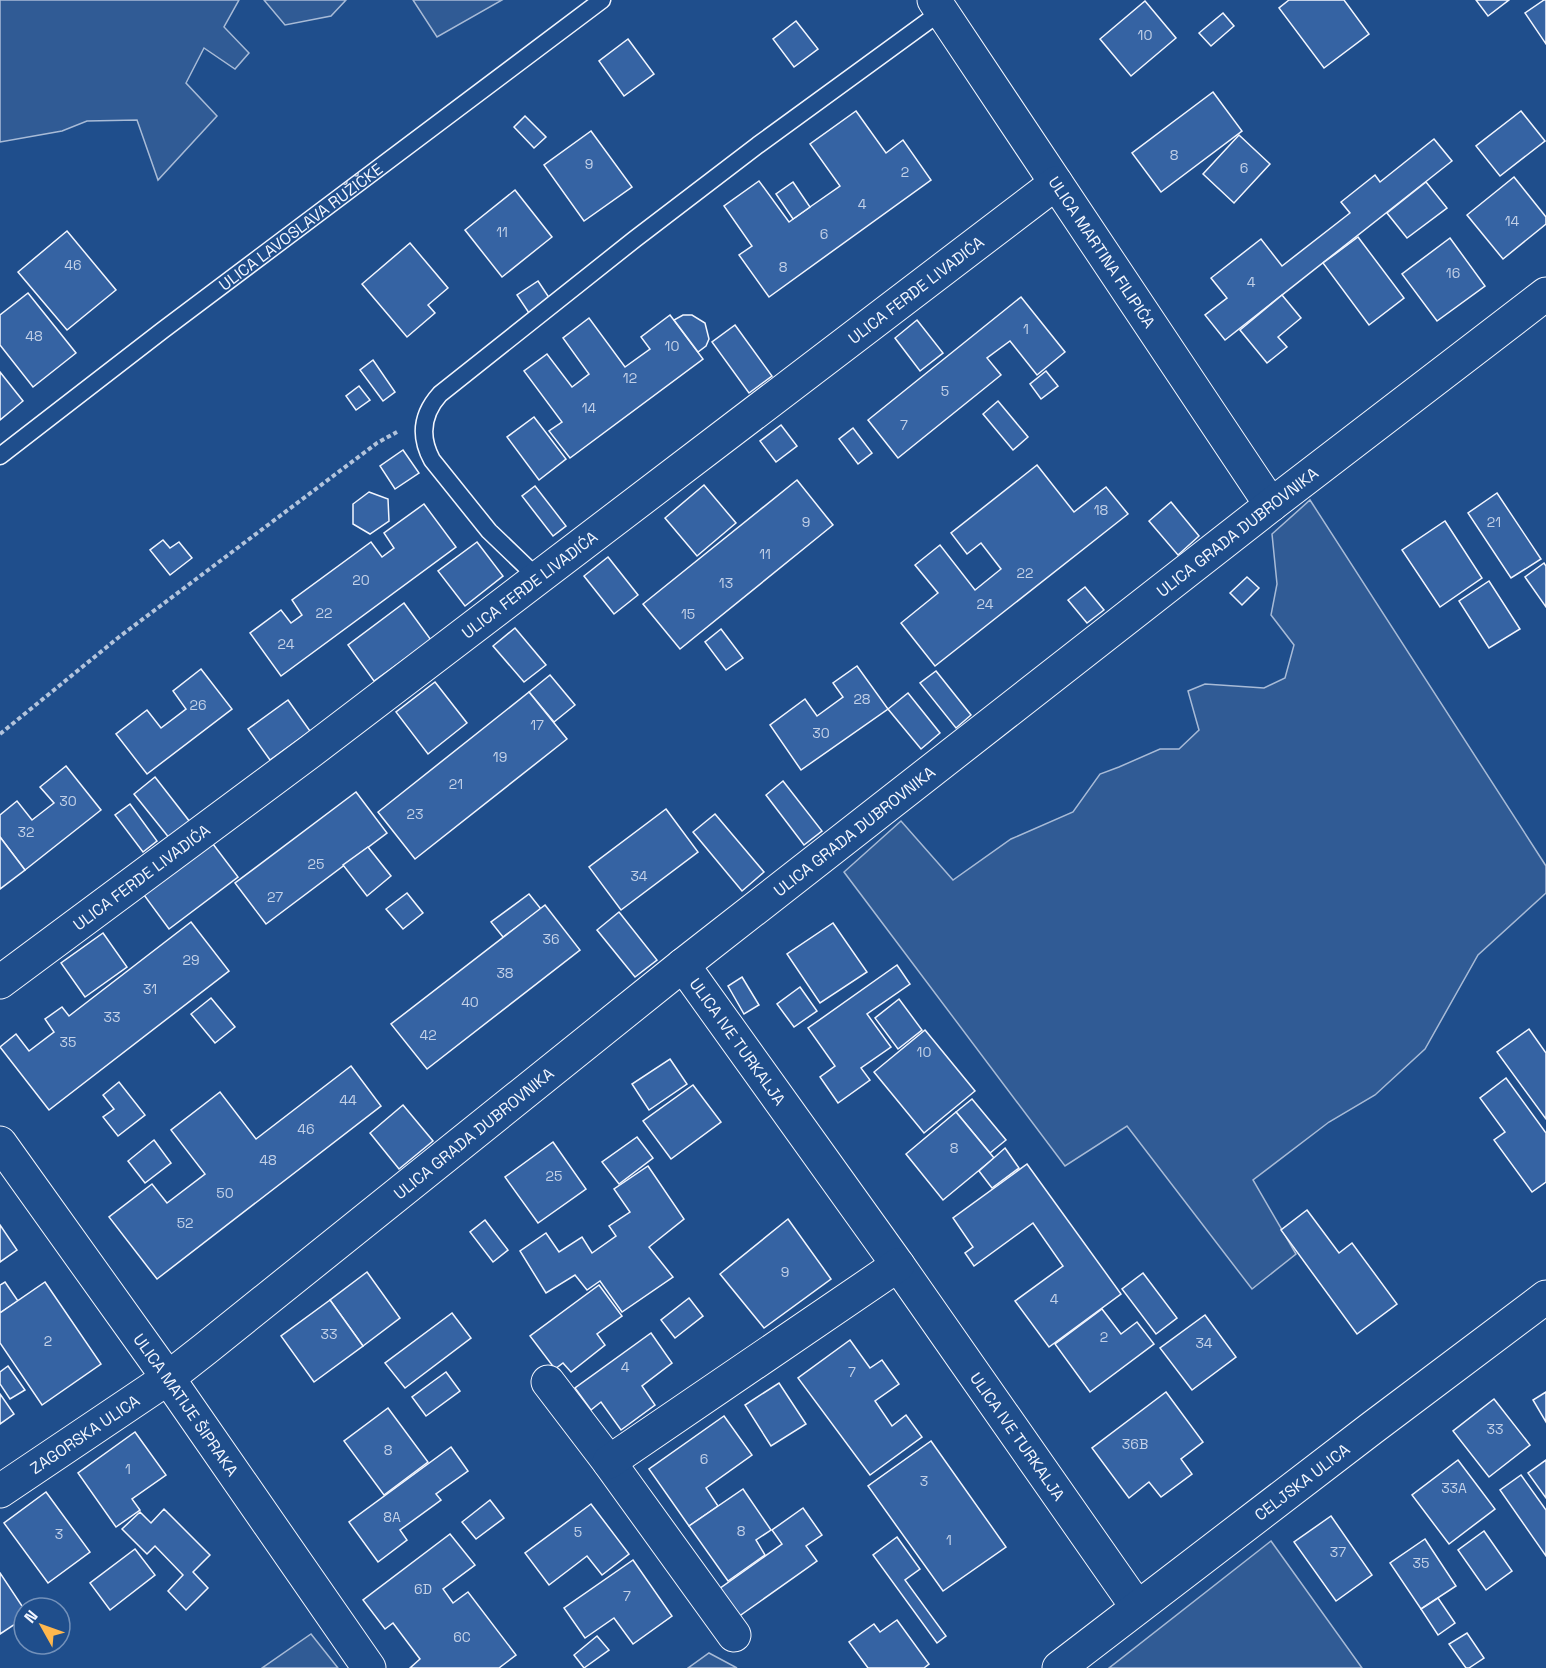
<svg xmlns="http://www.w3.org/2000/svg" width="1546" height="1668" viewBox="0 0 1546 1668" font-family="'Space Grotesk',sans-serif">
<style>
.green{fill:#305b95;stroke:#a8bbd7;stroke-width:1.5}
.building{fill:#3563a3;stroke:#f2f6ff;stroke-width:1.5}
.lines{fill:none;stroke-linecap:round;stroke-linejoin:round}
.service-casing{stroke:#f2f6ff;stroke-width:19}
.minor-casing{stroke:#f2f6ff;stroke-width:35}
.path{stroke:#b3c4dc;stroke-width:4;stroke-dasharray:4.5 3;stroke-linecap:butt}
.service{stroke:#1f4e8c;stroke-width:16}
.minor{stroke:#1f4e8c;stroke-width:33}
.labels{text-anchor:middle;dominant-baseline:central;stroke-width:4.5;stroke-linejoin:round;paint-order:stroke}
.number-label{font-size:14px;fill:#c3d1e8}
.street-label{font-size:16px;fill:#f2f6ff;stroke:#1f4e8c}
</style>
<rect width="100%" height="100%" fill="#1f4e8c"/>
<g class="green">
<path d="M0,0H239L224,27L249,53L235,69L204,48L186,83L217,116L158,180L137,120L87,121L62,131L0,142Z"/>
<path d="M264,0H346L331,16L285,25Z"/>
<path d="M413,0H502L437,37Z"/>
<path d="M1310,500L1546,866V893L1478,955L1425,1049L1375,1095L1329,1122L1253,1180L1296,1254L1252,1289L1127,1126L1065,1166L844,872L901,821L953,880L1011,839L1073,812L1100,774L1119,767L1160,749H1179L1199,730L1188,691L1205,684L1264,688L1285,678L1294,645L1271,615L1277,584L1272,534Z"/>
<path d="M1271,1541L1362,1668H1109Z"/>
<path d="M311,1634L338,1668H262Z"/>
<path d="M709,1653L737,1668H688Z"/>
</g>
<g class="building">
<path d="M1289,0H1344L1369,34L1324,68L1279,8Z"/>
<path d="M1476,0H1509L1488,16Z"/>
<path d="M1544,0H1546V44L1525,13Z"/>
<path d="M1145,1L1176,38L1131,76L1100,39Z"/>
<path d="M1223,13L1234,26L1211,46L1199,33Z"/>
<path d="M796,21L818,49L794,67L773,39Z"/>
<path d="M628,39L654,74L624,96L599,61Z"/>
<path d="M1213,92L1242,131L1161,192L1132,153Z"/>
<path d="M856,111L886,153L903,140L931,180L769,297L739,255L752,246L724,206L759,181L789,222L810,207L840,186L810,144Z"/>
<path d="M1521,111L1545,141L1500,176L1476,146Z"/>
<path d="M525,116L546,137L534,148L514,127Z"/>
<path d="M591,131L632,187L584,221L544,165Z"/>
<path d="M1239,135L1270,164L1234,203L1203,174Z"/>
<path d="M1434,139L1452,161L1225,340L1205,315L1227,298L1211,278L1261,239L1282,266L1350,213L1341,202L1375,175L1380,182Z"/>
<path d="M1514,177L1546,217V224L1503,259L1467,215Z"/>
<path d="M793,182L810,207L793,219L776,194Z"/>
<path d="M1426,182L1447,208L1407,238L1387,213Z"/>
<path d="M515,190L552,237L502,277L465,230Z"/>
<path d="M67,231L116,290L67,330L18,272Z"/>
<path d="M1358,237L1404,298L1369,325L1323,263Z"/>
<path d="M1450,238L1485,286L1437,321L1402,274Z"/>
<path d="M410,243L448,288L428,305L435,313L407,337L362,284Z"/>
<path d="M538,281L550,299L529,313L517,295Z"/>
<path d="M28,293L76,353L33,387L0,345V315Z"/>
<path d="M1282,295L1301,318L1278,337L1287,347L1267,363L1240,330Z"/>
<path d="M1021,297L1065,352L1037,375L1010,341L987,358L1001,375L898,458L868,420Z"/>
<path d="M670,315L703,359L570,458L549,431L562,422L524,371L547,354L572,387L589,374L563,338L589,318L625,367L650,349L641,337Z"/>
<path d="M683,315H692L705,323L709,339L706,346L698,352L674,320Z"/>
<path d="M917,320L943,353L920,371L895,338Z"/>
<path d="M735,325L772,376L749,393L712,342Z"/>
<path d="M373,360L395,392L383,401L360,370Z"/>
<path d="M1046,371L1058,386L1041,399L1030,384Z"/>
<path d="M0,372L23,401L0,420Z"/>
<path d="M359,386L370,400L356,410L346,396Z"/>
<path d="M998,401L1028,437L1013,450L983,414Z"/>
<path d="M534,417L566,459L539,480L507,437Z"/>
<path d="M781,425L797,446L776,462L760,441Z"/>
<path d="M853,428L872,453L858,464L839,439Z"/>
<path d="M403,450L419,473L395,489L380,466Z"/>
<path d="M1037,465L1074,512L1106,487L1128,514L935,666L901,623L938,593L915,565L940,545L975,590L1001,569L981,543L967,554L951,533Z"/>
<path d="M797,480L833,525L680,649L643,604Z"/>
<path d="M704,485L736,523L697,556L665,518Z"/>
<path d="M535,486L566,526L553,536L522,496Z"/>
<path d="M369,492L388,499L389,521L370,534L353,524V504Z"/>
<path d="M1497,493L1541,559L1511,578L1468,513Z"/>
<path d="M1171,502L1199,536L1178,555L1149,521Z"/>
<path d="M424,504L456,547L281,676L250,633L281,610L291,623L302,615L292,600L371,542L382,557L394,548L384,533Z"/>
<path d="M1445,521L1482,578L1440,607L1402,550Z"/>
<path d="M163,540L170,548L179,542L192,558L170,575L150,550Z"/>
<path d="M477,542L503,576L465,606L438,571Z"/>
<path d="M608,557L638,595L614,614L584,576Z"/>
<path d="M1544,563L1546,566V607L1525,577Z"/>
<path d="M1247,577L1259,588L1242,605L1230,593Z"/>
<path d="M1489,581L1520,629L1489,648L1459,601Z"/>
<path d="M1085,587L1104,610L1087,623L1068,600Z"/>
<path d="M404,603L431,640L374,681L348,645Z"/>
<path d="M515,628L546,665L524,682L493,646Z"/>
<path d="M721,629L743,658L726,670L705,642Z"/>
<path d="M857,666L888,709L801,770L770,725L805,699L817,716L843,697L833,683Z"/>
<path d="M201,669L232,709L147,774L116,734L147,710L161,728L186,709L173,691Z"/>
<path d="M936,671L971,715L956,728L920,683Z"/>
<path d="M550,675L575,705L554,722L529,692Z"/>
<path d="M435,682L467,723L428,754L396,712Z"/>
<path d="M529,692L567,739L415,859L378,812Z"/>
<path d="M908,693L940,733L921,749L888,709Z"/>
<path d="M288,700L310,731L270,760L248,729Z"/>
<path d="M66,766L101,810L25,870L0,837V815L17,801L32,820L54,803L40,787Z"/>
<path d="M155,777L190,822L170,839L134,794Z"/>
<path d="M783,781L822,831L804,845L766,795Z"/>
<path d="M356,792L387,833L266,924L235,883Z"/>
<path d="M130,804L157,841L143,852L115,815Z"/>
<path d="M666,809L698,852L621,910L589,867Z"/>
<path d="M715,814L764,872L742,891L693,832Z"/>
<path d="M0,837L25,870L0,889Z"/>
<path d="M213,844L238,877L169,929L144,895Z"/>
<path d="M368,847L391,876L367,896L343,865Z"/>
<path d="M407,893L423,913L403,929L386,909Z"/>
<path d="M529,894L541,909L503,937L491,922Z"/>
<path d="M545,905L580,950L427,1069L391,1024Z"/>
<path d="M619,912L657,960L635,977L597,930Z"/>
<path d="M191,922L229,971L49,1110L0,1047L16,1034L29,1051L54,1032L45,1019L62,1007L69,1016Z"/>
<path d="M833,923L867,972L820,1003L787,954Z"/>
<path d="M103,933L127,967L85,997L61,963Z"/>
<path d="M897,965L910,984L867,1014L891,1047L861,1068L870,1080L838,1103L820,1077L835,1066L808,1028Z"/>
<path d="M742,977L759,1005L744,1014L728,986Z"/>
<path d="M800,987L817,1011L794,1027L777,1004Z"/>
<path d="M211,998L235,1027L215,1043L191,1014Z"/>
<path d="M899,999L922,1030L898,1049L875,1018Z"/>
<path d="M1529,1029L1546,1053V1119L1497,1052Z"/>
<path d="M925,1030L975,1091L924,1133L874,1072Z"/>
<path d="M670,1059L687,1084L649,1110L632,1084Z"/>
<path d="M351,1066L381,1106L157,1279L109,1217L152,1184L167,1203L205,1174L171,1130L220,1092L256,1139Z"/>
<path d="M1506,1078L1546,1133V1182L1532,1192L1494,1140L1505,1132L1480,1098Z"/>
<path d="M119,1082L145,1115L118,1136L103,1117L114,1109L103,1095Z"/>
<path d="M693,1085L721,1122L671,1159L643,1121Z"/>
<path d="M972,1099L1006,1140L990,1153L956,1112Z"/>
<path d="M403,1105L433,1141L399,1169L370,1133Z"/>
<path d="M956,1112L994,1158L943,1200L906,1154Z"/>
<path d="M637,1137L653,1158L619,1184L602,1162Z"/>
<path d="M154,1140L171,1163L145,1183L128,1161Z"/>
<path d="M553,1142L586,1189L538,1223L505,1177Z"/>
<path d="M1005,1148L1019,1168L992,1188L979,1171Z"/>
<path d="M1027,1164L1121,1294L1049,1347L1015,1301L1063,1266L1033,1223L974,1266L965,1253L973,1247L953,1218Z"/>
<path d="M648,1166L684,1219L649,1247L673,1277L622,1312L600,1281L587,1290L575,1275L546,1293L520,1251L546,1233L559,1252L582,1237L592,1253L616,1236L609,1226L630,1212L614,1189Z"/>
<path d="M1307,1210L1339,1253L1352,1243L1397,1304L1357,1334L1281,1230Z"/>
<path d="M788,1219L831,1279L764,1328L720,1274Z"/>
<path d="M485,1220L508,1250L493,1262L470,1232Z"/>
<path d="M0,1225L17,1250L0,1262Z"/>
<path d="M367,1272L400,1318L363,1346L330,1300Z"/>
<path d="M1143,1273L1177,1318L1156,1334L1122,1289Z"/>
<path d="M5,1282L18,1301L0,1313V1285Z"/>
<path d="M45,1282L101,1364L42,1405L0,1343V1313Z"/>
<path d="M599,1285L622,1316L597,1334L605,1345L571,1372L563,1363L555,1369L530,1336Z"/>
<path d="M689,1298L703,1316L675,1338L661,1320Z"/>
<path d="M330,1300L363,1346L314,1382L281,1336Z"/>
<path d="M1102,1309L1121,1334L1137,1322L1154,1344L1090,1392L1055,1344Z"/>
<path d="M452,1313L471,1338L405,1388L385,1363Z"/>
<path d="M1205,1315L1236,1357L1192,1390L1160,1348Z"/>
<path d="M651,1333L672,1363L642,1386L655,1405L621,1430L601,1402L591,1410L575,1388Z"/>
<path d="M850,1340L870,1368L882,1360L899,1384L875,1401L892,1426L906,1415L922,1437L870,1475L798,1378Z"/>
<path d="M8,1366L25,1390L10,1399L0,1384V1372Z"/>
<path d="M446,1372L460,1391L426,1416L412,1397Z"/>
<path d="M779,1383L806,1424L771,1446L745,1405Z"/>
<path d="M1166,1392L1203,1442L1181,1459L1192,1474L1161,1497L1149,1482L1129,1498L1092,1448Z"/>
<path d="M1546,1392V1422L1533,1400Z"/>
<path d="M0,1394L14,1414L0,1424Z"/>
<path d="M1494,1399L1530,1445L1489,1477L1453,1431Z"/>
<path d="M388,1408L428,1462L384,1495L344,1441Z"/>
<path d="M724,1416L752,1455L706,1488L718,1506L689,1526L649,1469Z"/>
<path d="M135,1432L166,1475L132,1499L140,1510L116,1527L78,1473Z"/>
<path d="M931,1441L1006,1547L943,1591L868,1486Z"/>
<path d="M451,1447L468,1471L436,1494L441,1500L400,1530L407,1540L378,1562L349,1522Z"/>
<path d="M1458,1460L1495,1509L1449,1544L1412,1495Z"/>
<path d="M1546,1460V1498L1528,1473Z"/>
<path d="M1521,1475L1546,1510V1556L1500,1490Z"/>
<path d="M743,1489L771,1530L756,1540L765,1555L728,1581L689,1526Z"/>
<path d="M46,1492L90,1552L48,1583L4,1523Z"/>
<path d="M490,1500L504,1518L476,1539L462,1522Z"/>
<path d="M591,1504L629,1554L602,1575L587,1556L549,1585L525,1553Z"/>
<path d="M803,1508L822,1535L806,1546L817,1561L738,1617L719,1589L782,1544L772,1530Z"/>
<path d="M164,1509L210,1555L193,1572L208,1588L186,1610L168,1591L183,1575L155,1546L147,1554L122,1529L140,1512L151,1523Z"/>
<path d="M1331,1516L1372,1575L1336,1601L1294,1542Z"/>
<path d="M1484,1531L1512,1571L1486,1590L1458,1550Z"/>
<path d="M450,1534L475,1565L443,1589L453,1603L468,1592L516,1655L499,1668H410L420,1659L393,1623L385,1629L363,1600Z"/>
<path d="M897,1537L920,1569L905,1580L946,1636L937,1643L873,1555Z"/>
<path d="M1425,1539L1456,1586L1421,1609L1390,1563Z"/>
<path d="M135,1549L155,1575L110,1610L90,1583Z"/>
<path d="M633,1560L672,1616L633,1644L614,1618L585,1638L564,1608Z"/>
<path d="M0,1573L24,1609V1618L0,1634Z"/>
<path d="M1438,1598L1455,1623L1438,1635L1421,1609Z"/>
<path d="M897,1620L929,1664L924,1668H868L849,1642L874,1624L880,1632Z"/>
<path d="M1467,1633L1484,1658L1469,1668H1466L1449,1644Z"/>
<path d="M597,1636L609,1650L584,1668L574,1655Z"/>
</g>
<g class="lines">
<defs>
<g id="service">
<path id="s1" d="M0,456L163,330L602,0"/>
<path d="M538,578L489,531L432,460C419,436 422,414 440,394L635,239L758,145L942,11"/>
</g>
<g id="minor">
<path id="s2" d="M934,0L1271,505"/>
<path id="s3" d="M683,965L898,1265L1137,1607"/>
<path id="s4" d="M0,982L311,751L1056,183"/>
<path id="s5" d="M0,1143L168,1378L369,1668"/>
<path d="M548,1382L609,1462L734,1635"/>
<path d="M609,1462L898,1265"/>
<path id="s6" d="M0,1491L168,1378L205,1349L683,965L1271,505L1546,294"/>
<path id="s7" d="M1059,1668L1372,1428L1546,1297"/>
</g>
</defs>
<use href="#service" class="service-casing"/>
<use href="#minor" class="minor-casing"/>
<path class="path" d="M0,734L119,637L377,443L397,432"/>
<use href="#service" class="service"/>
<use href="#minor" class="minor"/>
</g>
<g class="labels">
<g class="number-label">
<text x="1145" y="35">10</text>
<text x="1174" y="155">8</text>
<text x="589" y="164">9</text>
<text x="1244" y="168">6</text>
<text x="905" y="172">2</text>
<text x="862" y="204">4</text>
<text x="1512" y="221">14</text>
<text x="502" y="232">11</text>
<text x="824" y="234">6</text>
<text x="73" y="265">46</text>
<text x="783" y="267">8</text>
<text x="1453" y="273">16</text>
<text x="1251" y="282">4</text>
<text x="1026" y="329">1</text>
<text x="34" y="336">48</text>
<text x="672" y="346">10</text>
<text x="630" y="378">12</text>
<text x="945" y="391">5</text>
<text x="589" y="408">14</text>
<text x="904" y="425">7</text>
<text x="1101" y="510">18</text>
<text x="806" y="522">9</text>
<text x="1494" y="522">21</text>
<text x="765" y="554">11</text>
<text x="1025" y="573">22</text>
<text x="361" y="580">20</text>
<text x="726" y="583">13</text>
<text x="985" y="604">24</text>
<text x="324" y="613">22</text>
<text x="688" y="614">15</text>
<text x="286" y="644">24</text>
<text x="862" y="699">28</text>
<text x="198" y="705">26</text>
<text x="537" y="725">17</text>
<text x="821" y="733">30</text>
<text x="500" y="757">19</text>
<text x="456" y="784">21</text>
<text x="68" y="801">30</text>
<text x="415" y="814">23</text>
<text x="26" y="832">32</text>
<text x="316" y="864">25</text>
<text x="639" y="876">34</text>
<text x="275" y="897">27</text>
<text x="551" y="939">36</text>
<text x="191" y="960">29</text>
<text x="505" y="973">38</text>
<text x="150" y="989">31</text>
<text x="470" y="1002">40</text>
<text x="112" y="1017">33</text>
<text x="428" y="1035">42</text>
<text x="68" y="1042">35</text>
<text x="924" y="1052">10</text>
<text x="348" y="1100">44</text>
<text x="306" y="1129">46</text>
<text x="954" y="1148">8</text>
<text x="268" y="1160">48</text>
<text x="554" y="1176">25</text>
<text x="225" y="1193">50</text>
<text x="185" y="1223">52</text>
<text x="785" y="1272">9</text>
<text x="1054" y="1299">4</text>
<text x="329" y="1334">33</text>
<text x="1104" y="1337">2</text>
<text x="48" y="1341">2</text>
<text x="1204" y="1343">34</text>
<text x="625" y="1367">4</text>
<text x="852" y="1372">7</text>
<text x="1495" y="1429">33</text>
<text x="1135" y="1444">36B</text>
<text x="388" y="1450">8</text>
<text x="704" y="1459">6</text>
<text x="128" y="1469">1</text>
<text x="924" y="1481">3</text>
<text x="1454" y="1488">33A</text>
<text x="392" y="1517">8A</text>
<text x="741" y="1531">8</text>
<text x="578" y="1532">5</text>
<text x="59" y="1534">3</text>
<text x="949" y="1540">1</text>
<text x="1338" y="1552">37</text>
<text x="1421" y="1563">35</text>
<text x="423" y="1589">6D</text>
<text x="627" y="1596">7</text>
<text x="462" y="1637">6C</text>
</g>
<g class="street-label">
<text stroke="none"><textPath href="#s1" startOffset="378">ULICA LAVOSLAVA RUŽIČKE</textPath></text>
<text stroke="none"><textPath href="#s2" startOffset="303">ULICA MARTINA FILIPIĆA</textPath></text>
<text stroke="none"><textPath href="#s4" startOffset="1148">ULICA FERDE LIVADIĆA</textPath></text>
<text stroke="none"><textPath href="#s6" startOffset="1566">ULICA GRADA DUBROVNIKA</textPath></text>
<text stroke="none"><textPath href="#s4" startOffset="662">ULICA FERDE LIVADIĆA</textPath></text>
<text stroke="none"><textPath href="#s6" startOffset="1080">ULICA GRADA DUBROVNIKA</textPath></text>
<text stroke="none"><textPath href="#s4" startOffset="176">ULICA FERDE LIVADIĆA</textPath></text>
<text stroke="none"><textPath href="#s3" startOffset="94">ULICA IVE TURKALJA</textPath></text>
<text stroke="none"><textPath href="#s6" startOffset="594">ULICA GRADA DUBROVNIKA</textPath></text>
<text stroke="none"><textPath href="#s5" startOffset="321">ULICA MATIJE ŠIPRAKA</textPath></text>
<text stroke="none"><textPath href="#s6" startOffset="102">ZAGORSKA ULICA</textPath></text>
<text stroke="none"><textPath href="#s3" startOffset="578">ULICA IVE TURKALJA</textPath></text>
<text stroke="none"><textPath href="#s7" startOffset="306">CELJSKA ULICA</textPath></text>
</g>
</g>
<g transform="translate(42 1626) rotate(310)"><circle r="28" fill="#1f4e8c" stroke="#7391ba" stroke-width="1.5"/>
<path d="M0-4.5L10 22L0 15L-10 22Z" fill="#ffb74d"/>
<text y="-9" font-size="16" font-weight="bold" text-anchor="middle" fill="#f2f6ff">N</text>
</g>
</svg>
